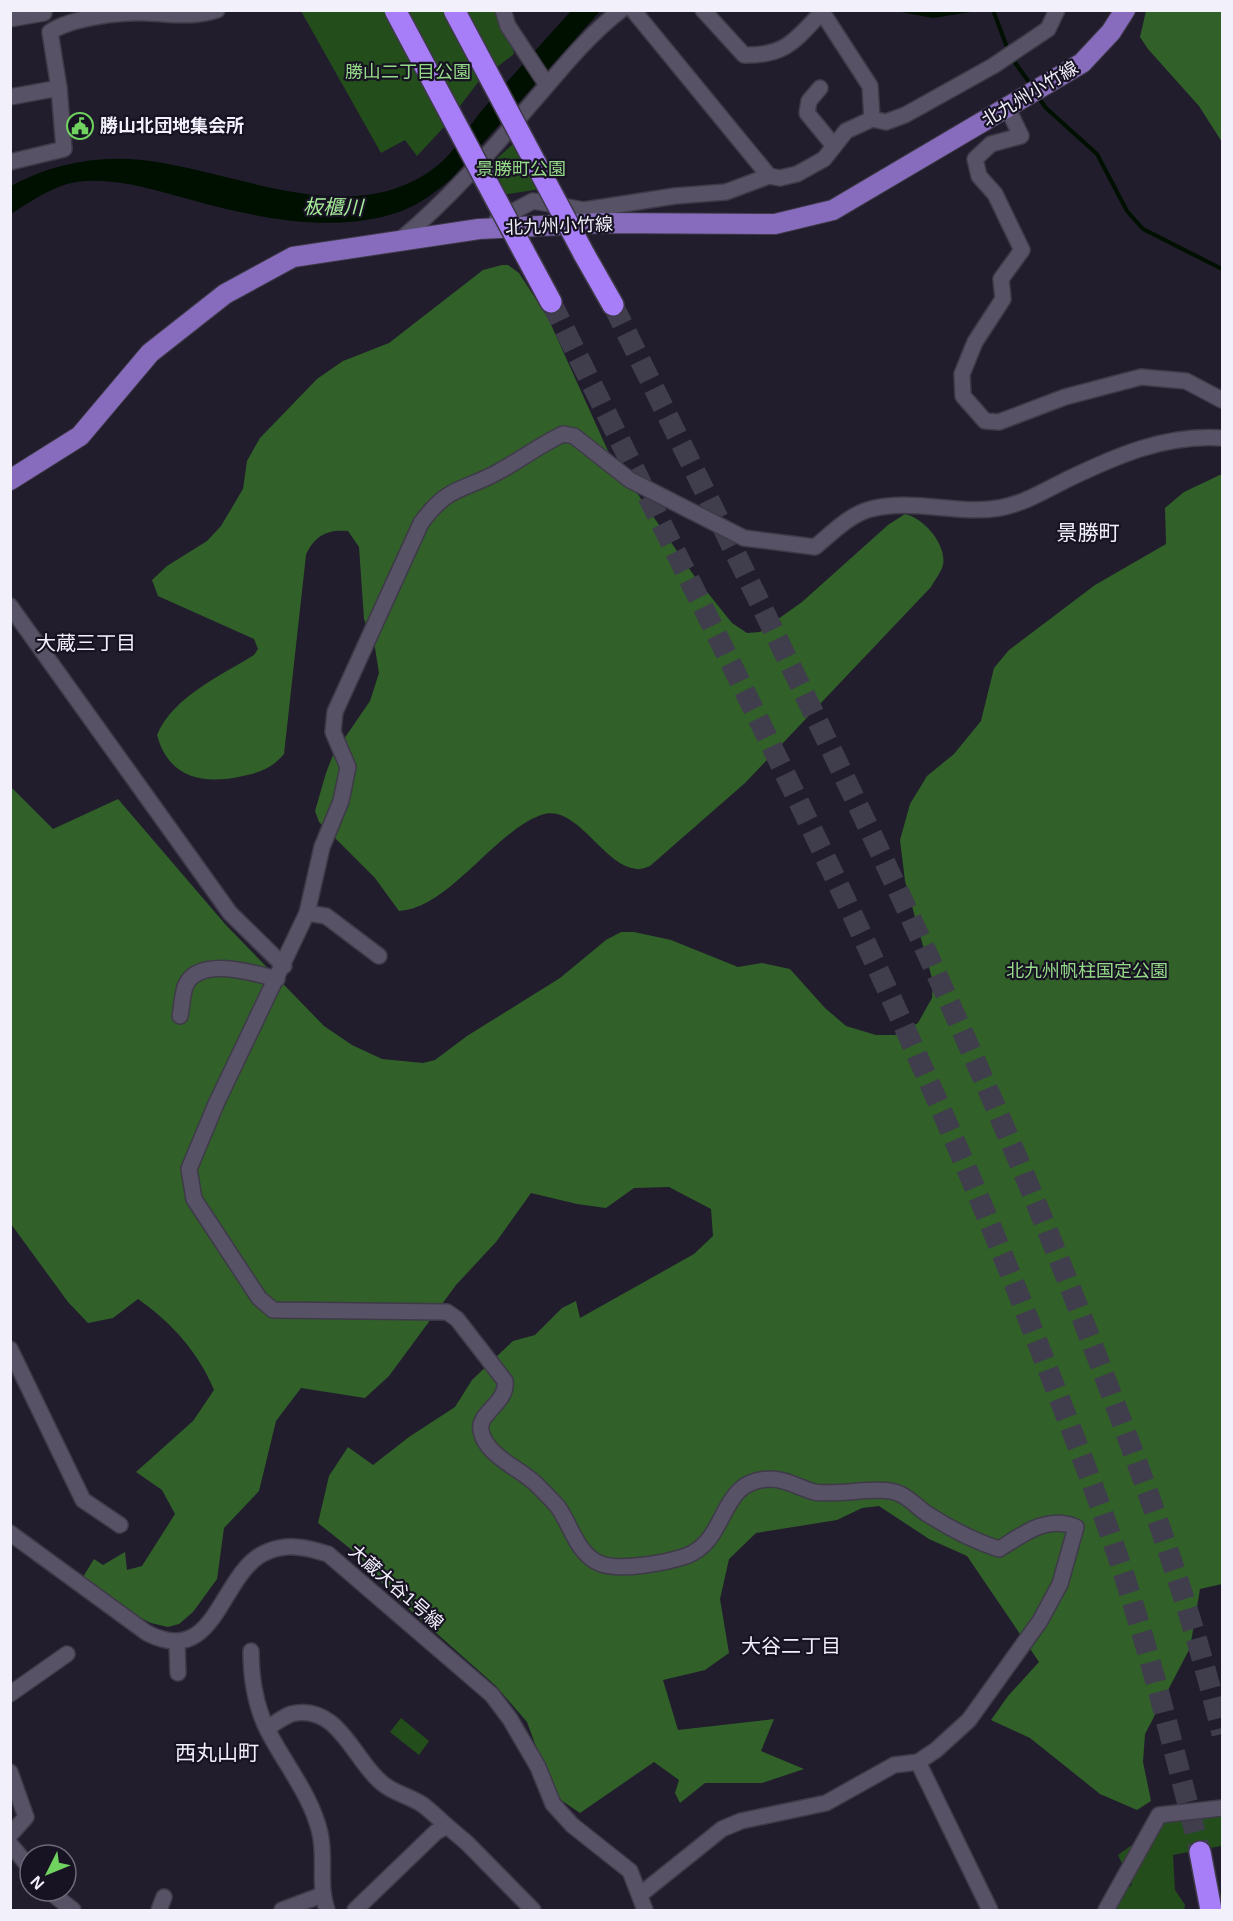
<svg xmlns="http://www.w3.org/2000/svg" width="1233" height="1921" viewBox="0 0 1233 1921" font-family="Helvetica,'Noto Sans JP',sans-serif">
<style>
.green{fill:#234e1b}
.forest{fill:#316129}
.water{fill:#001000}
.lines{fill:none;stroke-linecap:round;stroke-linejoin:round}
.stream{stroke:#001000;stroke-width:4}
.highway-tunnel{stroke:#403d4c;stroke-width:21;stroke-dasharray:21 10;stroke-linecap:butt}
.minor-casing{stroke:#3e3a48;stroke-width:18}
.major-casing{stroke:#3e3a48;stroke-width:22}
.highway-casing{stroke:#3e3a48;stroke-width:24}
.minor{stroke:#575265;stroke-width:15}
.major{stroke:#876cbd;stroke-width:20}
.highway{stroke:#a77ef7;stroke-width:21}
.highway-bridge-casing{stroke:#3e3a48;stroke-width:24;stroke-linecap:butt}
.highway-bridge{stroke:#a77ef7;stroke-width:21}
.labels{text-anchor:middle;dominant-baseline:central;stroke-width:4.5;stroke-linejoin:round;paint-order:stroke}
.park-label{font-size:18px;fill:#95da88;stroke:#181323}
.street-label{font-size:18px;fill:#f2f0fb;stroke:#181323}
.poi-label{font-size:18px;font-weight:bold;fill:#f2f0fb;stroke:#181323;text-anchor:start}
.water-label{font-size:20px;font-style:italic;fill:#a6ec99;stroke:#181323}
.neighbourhood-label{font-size:20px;fill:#f2f0fb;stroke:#181323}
.quarter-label{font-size:21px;fill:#f2f0fb;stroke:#181323}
</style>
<rect width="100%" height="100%" fill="#211d2d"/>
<g class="green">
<path d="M301,11H503L514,54L479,81L444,127L417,156L405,140L381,153Z"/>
<path d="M524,134L560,186L482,198L472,181Z"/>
<path d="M401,1718L429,1741L419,1755L390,1732Z"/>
<path d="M1222,1811V1850L1221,1846L1173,1855L1175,1890L1185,1905L1184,1910H1104L1102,1908L1132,1885L1118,1855L1161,1824Z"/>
</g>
<g class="forest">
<path d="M1146,11H1222V142L1199,106L1148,49L1140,37Z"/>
<path d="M502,265H508L519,273L548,318L608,451L695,577L732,623L747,633L760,632L802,602L888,525L905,514C924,518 947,545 943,565C941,572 935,580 931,587L745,783L650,866C647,867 640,870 637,869C603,867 577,802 541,815C494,832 449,908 399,911L375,878L319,822L315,811L326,773L333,755L370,701L379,673L375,648L364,619L359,547L348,531C327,529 314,536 306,555L284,754C272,768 261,772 243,776C204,785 169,779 157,735C173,697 220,676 254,655L258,649L254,639L158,596L152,580L167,566L207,541L221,526L243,489L247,461L260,438L317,379L343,361L389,343L483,270Z"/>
<path d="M1222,474V1584L1200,1589L1190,1648L1145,1734L1143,1762L1151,1801L1137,1810L1100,1794L1030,1738L991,1720L1008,1696L1039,1662L967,1556L929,1539L879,1506L862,1508L837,1520L756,1533L729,1559L720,1599L729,1653L705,1670L663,1680L678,1730L774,1719L761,1751L804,1769L762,1783H705L680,1803L675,1793L679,1780L654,1762L580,1813L561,1800L545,1771L527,1722L495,1685L391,1593L357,1554L318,1523L329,1476L348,1447L373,1465L409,1437L455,1407L472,1380L513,1341L535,1335L562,1308L576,1301L580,1318L694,1254L713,1236L711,1209L669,1187L634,1188L606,1208L577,1204L531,1193L496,1242L456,1285L389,1376L365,1398L301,1388L276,1421L259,1491L224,1528L217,1579L193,1612L179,1624L168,1627L151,1623L125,1610L83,1577L94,1559L103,1565L125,1552L127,1570L142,1566L175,1514L162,1490L136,1472L193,1421L214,1390C199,1353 171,1322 138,1299L113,1318L88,1323L68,1302L11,1224L10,786L53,829L118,799L225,924L324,1026L352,1045L382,1059L423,1063L435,1060L467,1036L560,978L606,940L621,932H634L671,940L738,967L762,963L790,969L825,1008L846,1026L876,1035H895L918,1023L932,998L933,982L905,881L900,840L910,804L927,776L954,754L981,721L994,668L1009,650L1095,585L1166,544L1165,508L1184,492Z"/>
</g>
<g class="water">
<path d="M571,11H600L452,178C436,192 419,205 399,212C331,235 254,217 188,199C150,189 115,177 76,182C52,186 30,202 11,214V186C50,164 97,155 142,160C236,170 352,233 437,166C455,152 468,127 483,109C512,76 542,43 571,11Z"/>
<path d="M896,11L977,10V11L933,18Z"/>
</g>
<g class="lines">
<g class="stream">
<path d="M993,10L1008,50"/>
<path d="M1011,57L1031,85"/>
<path d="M1038,97L1046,108L1097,154L1127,211L1143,229L1222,269"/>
</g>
<g class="highway-tunnel">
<path d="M551,302C721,646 900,987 1038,1344C1072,1431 1107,1518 1134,1607C1159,1688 1179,1770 1200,1852"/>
<path d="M613,305C780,646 955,985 1091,1341C1140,1469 1190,1600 1222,1734"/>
</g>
<defs>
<g id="minor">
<path d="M503,10L508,26L547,85"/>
<path d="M633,10L769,176"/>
<path d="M703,10L744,55C787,56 796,39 824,10"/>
<path d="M822,12L870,86L872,119"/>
<path d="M10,19L44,13"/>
<path d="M820,88L809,101L807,113L834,146"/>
<path d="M10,97L59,88"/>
<path d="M1008,109L1021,136L991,144L975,159L979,176L995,194L1022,250L1001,279L1003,299L975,342L962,374L963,396L985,421L999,422L1065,397L1141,377L1186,381L1222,400"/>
<path d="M10,162L64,149L59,88L50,32C73,17 120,12 148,13C173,14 193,18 217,10"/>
<path d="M497,220L533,201L584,210L675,196L726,192L769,176L780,178L797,174L824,159L846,131L872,119L886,122L905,115L993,66L1048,29L1057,10"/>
<path d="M400,240C449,199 490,152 531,104C559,72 587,36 621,10"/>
<path d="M10,606L230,913L284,966"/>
<path d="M307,913L326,916L379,956"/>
<path d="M180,1016C182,1007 182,996 185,987C197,955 254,973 277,979"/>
<path d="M10,1349L83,1500L120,1525"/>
<path d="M10,1533L147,1633C219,1670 219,1569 269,1551C290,1543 308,1548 328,1554L492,1695L510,1719L538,1767L553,1804L572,1825L630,1871L645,1910"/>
<path d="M177,1643L178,1673"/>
<path d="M251,1651C251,1676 255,1703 266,1727C283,1762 311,1794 320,1833C326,1859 318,1885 327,1910"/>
<path d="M10,1694L67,1654"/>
<path d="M267,1728C274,1724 283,1717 291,1714C338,1702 354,1761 382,1783C393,1793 410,1796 423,1805C431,1811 439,1819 447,1826"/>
<path d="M918,1762L990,1910"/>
<path d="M10,1772L26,1817L10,1835"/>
<path d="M10,1844L30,1868"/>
<path d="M49,1891L73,1910"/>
<path d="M641,1894L722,1829L741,1821L826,1803L894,1765L918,1762L936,1750L969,1720L1040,1621L1060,1584L1076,1527C1046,1515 1024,1534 999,1549C974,1541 951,1529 929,1515C919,1509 911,1499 900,1494C882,1485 836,1496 814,1492C800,1488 786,1479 771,1479C717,1479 730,1540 686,1556C665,1563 622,1571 601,1564C577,1555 571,1525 558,1507C552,1500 545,1493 539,1487C524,1470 486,1457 481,1431C477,1413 508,1403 505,1381L457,1319L447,1312L273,1310L259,1298L194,1199L189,1169L216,1104L307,913L322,847L341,801L348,767L333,732L335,712L421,523C449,485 461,492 498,472C520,460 540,445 563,434L574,436L630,480L744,538L815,547C831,534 850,514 871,509C912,498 957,515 999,508C1023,504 1044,491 1066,480C1116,456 1165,434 1222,438"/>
<path d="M159,1910L164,1897"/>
<path d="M282,1910L322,1895"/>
<path d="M355,1910L436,1832L447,1826L467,1843L533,1910"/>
<path d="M1106,1910L1159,1815L1222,1808"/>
</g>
<path id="major" d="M10,480L80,436L150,353L225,294L293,257L479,229L602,223L775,224L833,210L1082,63L1111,32L1125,10"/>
<g id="highway">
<path d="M523,250L551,302"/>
<path d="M584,254L613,305"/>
<path d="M1200,1852L1211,1910"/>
</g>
</defs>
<use href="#minor" class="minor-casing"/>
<use href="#major" class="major-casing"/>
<use href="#highway" class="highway-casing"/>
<use href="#minor" class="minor"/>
<use href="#major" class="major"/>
<use href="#highway" class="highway"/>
<defs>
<g id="highway-bridge">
<path d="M395,10L523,250"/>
<path d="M454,10L584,254"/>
</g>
</defs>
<use href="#highway-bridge" class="highway-bridge-casing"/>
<use href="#highway-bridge" class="highway-bridge"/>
</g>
<defs>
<symbol id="civic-ring" viewBox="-11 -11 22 22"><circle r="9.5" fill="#181323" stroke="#70d35f" stroke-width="1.5"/><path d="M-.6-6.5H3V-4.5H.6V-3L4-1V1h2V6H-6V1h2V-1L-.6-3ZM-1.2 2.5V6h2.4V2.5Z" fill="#70d35f"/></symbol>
</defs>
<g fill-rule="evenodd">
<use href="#civic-ring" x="65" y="111" width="30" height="30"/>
</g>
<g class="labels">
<g class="park-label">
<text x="408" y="72">勝山二丁目公園</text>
<text x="521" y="169">景勝町公園</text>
<text x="1087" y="971">北九州帆柱国定公園</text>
</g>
<g class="street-label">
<text transform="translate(1030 94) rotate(-31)">北九州小竹線</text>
<text transform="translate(559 226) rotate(-2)">北九州小竹線</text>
<text transform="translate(396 1587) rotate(41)">大蔵大谷1号線</text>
</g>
<g class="poi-label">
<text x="100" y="126">勝山北団地集会所</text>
</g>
<g class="water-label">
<text transform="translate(333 207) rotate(1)">板櫃川</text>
</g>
<g class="neighbourhood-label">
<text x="86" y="643">大蔵三丁目</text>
<text x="791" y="1646">大谷二丁目</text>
</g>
<g class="quarter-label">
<text x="1088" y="532">景勝町</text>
<text x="217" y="1752">西丸山町</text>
</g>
</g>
<rect width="1233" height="1921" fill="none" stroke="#f2f0fb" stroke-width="24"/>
<g transform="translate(48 1873) rotate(227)"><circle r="28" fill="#181323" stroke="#6f6b79" stroke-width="1.5"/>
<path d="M0-4.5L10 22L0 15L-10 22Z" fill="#70d35f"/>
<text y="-9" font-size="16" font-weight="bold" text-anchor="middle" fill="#f2f0fb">N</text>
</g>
</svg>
